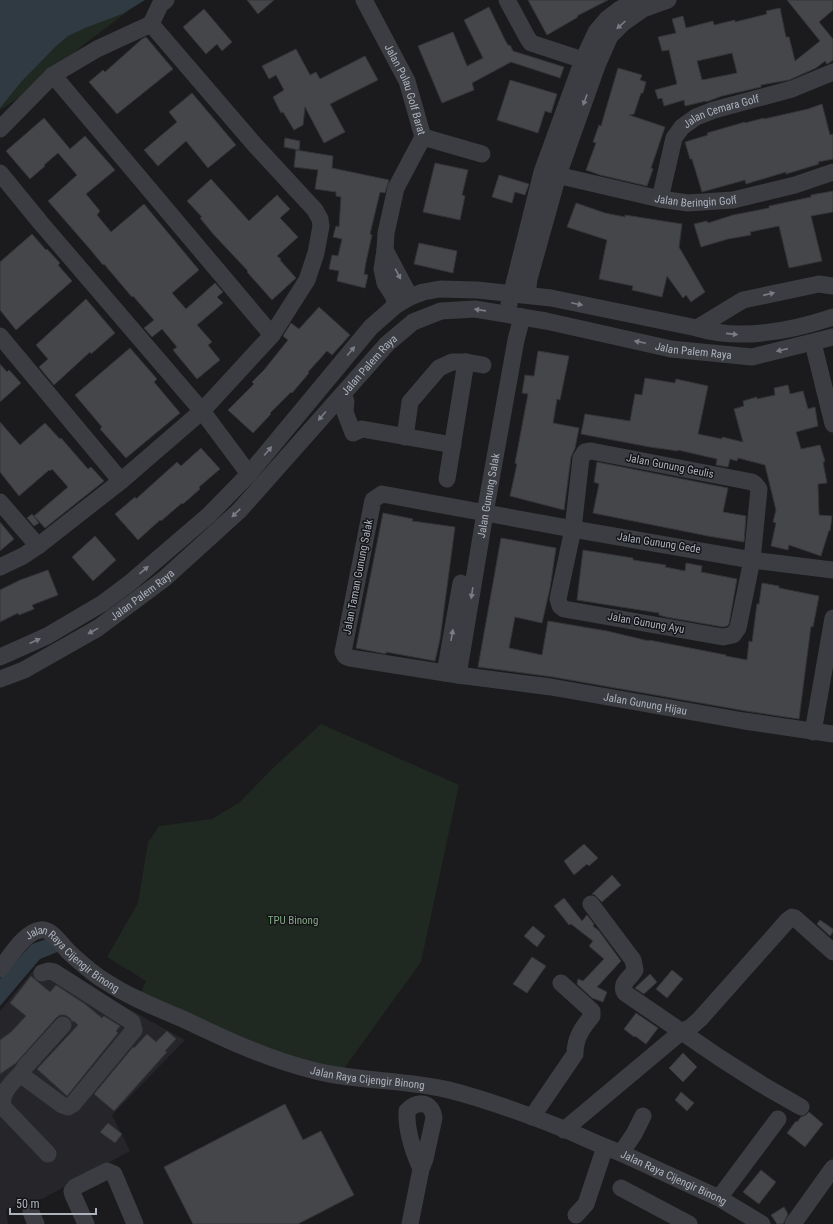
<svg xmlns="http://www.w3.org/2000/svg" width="833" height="1224" viewBox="0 0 833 1224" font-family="'Roboto Condensed',sans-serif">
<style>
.built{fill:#26262a}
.green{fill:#202921}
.water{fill:#303a42}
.building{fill:#45464a;stroke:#353539;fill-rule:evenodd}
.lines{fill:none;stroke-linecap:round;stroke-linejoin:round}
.minor{stroke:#3b3d42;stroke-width:17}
.oneway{fill:#7a7d86}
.labels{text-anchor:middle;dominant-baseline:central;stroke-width:3;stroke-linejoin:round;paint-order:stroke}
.street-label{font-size:11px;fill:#adb2bd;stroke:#151518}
.park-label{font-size:11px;fill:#84a886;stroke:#151518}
</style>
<rect width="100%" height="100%" fill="#1b1b1d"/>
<path class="built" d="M49,963L60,971L185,1040L112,1115L130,1151L44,1198L6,1209L8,1224H0V1011L38,965Z"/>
<g class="green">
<path d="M0,0H143L83,45L20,97L0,110Z"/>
<path d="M321,724L459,785L421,962L342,1071L296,1062L141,992L146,981L107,957L138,903L148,843L159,826L212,819L240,802L272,769Z"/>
</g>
<g class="water">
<path d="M0,0H145L122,14L85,28L68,36L56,46L21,82L0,108Z"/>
<path d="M49,938L60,951L40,959L0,1006V979L32,944Z"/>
</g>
<g class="building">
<path d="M247,0H274L258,14Z"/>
<path d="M528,0H608L577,16L578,17L547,35Z"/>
<path d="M787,0H833V10L819,22L833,39V60L829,63L827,64L825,61L816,68L789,80L761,85V87L722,96L706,102V101L685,106L684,100L664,106L662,98L658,99L655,90L677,84L669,50L662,51L658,37L676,33L672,19L683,16L686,28L713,21L714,25L735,20V22L767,14L766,11L780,8L786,37H789L795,61L820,41ZM732,53L737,73L702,80L697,61Z"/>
<path d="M489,7L506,42L509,46L510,45L513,51L564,67L560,78L511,62L472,83L474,90L442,103L418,46L453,32L467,66L483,58L464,20Z"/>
<path d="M204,9L232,42L222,51L217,44L206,54L183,27Z"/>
<path d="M146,37L173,69L117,114L89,82L103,70L105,72L142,39Z"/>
<path d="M296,49L310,75L316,72L320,79L365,56L378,80L330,104L345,132L324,143L305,107L303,125L294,130L283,112L281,113L273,97L284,90L276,75L269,79L262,66Z"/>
<path d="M618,68L642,75L640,80L646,82L643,93H641L634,114L629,115L665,127L651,168L653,169L647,186L600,175L586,170L596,143L593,142L599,125L601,126Z"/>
<path d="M510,80L557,94L551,113L545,111L538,133L497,120Z"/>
<path d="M192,93L236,145L208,168L186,141L158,166L144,150L177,122L169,112Z"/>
<path d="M822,104L830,135L833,134V159L818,162L819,164L786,174V172L746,184L745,180L702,192L692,159H690L685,142L708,135L707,133L745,122V123L764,118V119L808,109Z"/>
<path d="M44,118L70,149L85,136L115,170L86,194L100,211L97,215L111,232L144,204L199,270L172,293L186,309L215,283L223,292L217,297L223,303L197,325L212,342L208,345L220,360L197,379L173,350L177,347L162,329L152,337L144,328L154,320L133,296L132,297L104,264L103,265L89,248L48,201L77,175L58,153L44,165L45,166L30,179L6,151Z"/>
<path d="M285,138L300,141L299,150L284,147Z"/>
<path d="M296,150L333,156L332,168L389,180L385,193L380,192L370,234L372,235L366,262L364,274L368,275L365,288L337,281L339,271L329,269L332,255L338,256L342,239L333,237L336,226L339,227L341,197L336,196V192L315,189L318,170L294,167Z"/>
<path d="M435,163L468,170L462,195L465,196L460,220L423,212Z"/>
<path d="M499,175L529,184L525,195L515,192L512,203L492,197Z"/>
<path d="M211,179L249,221L277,195L290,209L280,218L298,237L277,256L281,259L280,260L296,278L272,300L247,272L248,271L214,235L200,218L202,217L187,201Z"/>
<path d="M833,191V212L811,216L822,261L789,268L779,226L750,232L751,235L728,239L701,247L694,224L707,221L708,223L733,215L769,208V206L811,197V195Z"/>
<path d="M576,203L605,213L625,217V215L682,224L679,247L705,292L691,302L686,295L683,298L667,276L662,297L632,290L633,286L599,279L607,240L567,227Z"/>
<path d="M32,234L46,250L47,249L60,263L58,265L72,281L16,330L0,310V262Z"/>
<path d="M419,243L457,251L453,273L414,264Z"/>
<path d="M86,299L115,333L91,354L90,352L54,385L39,367L48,359L36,345Z"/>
<path d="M319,307L350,335L332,355L327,351L308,372L309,373L292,393L291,392L270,413L271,414L253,433L228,410L254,384L252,382L264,370L288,340L283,336L291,323L299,329Z"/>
<path d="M130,348L157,379L154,382L180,413L126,458L100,429L102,427L75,395Z"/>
<path d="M538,351L569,356L560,400L557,399L553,423L579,428L575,448L571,457L564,510L510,496L517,464L515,463L528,394L522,393L525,375L534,376Z"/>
<path d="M0,364L7,372L9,370L21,383L0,402Z"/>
<path d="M645,378L675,383L676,379L708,386L698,434L722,439V437L743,442L734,409L744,406L743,401L757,397V399L775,395L774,388L788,385L790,394L803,391L808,409L815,407L818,426L796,432L801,449L820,445L825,461L823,462L827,483L818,484L819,515L832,516L830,531L829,530L821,556L789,545L788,550L771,546L776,523L773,522L776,510L765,465L738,458L737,461L730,459L728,467L716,465L717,459L678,450V451L650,447L581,434L585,414L630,421L635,394L642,395Z"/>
<path d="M0,422L20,445L45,423L60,439L61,438L88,469L91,467L104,481L45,528L34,516L68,487L52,469L50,471L49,470L19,496L0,472Z"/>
<path d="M201,448L220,469L199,487L200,489L183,504L182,503L161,521L160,520L138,540L115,514L135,497L136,499L177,462L181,466Z"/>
<path d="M597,462L728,488L723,512L746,516L744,542L708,536L593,513L599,484L594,482Z"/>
<path d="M383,513L413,519L412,521L455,527L440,639L435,661L386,652V654L356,648Z"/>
<path d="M32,514L39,523L34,526L27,518Z"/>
<path d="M0,522L14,539L0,551Z"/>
<path d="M95,536L116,560L93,581L72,557Z"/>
<path d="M501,538L556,548L550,588L542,623L515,617L509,648L542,655L548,621L607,631L649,641V640L726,655V656L747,660L749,641L752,642L757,604H759L762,583L779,586V588L819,596L813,627L811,626L808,649L799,719L746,711L553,677L478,667Z"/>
<path d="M583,550L633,558V560L666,565L665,567L685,571L686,563L702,566L701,572L737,579L729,624L727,626L723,627L666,617L659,615V613L577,600Z"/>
<path d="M48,570L58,595L32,605L34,609L19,615L18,613L0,622V590L20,580Z"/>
<path d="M584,844L598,858L589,866L587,864L574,875L564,861Z"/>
<path d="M612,875L621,885L602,902L595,895L592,894Z"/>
<path d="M564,898L582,921L587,915L594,924L593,926L599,931L621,961L597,987L607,992L603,1002L592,998L577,984L578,979L583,981L604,959L589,946L593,941L571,924L569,925L554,906Z"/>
<path d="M820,920L833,929V932L830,936L817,924Z"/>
<path d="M533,926L545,936L537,947L524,936Z"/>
<path d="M532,957L546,966L527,993L513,984Z"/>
<path d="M672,970L683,979L667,998L656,989Z"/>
<path d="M650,974L657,982L644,994L635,988Z"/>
<path d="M31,976L50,992L56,985L85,1004L102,1018L104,1016L120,1026L116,1031L118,1033L67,1096L37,1069L78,1025L74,1021L72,1022L70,1018L65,1015H60L56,1018L16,1063L0,1074V1040L11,1032L26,1016L10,1003Z"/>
<path d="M636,1013L658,1028L646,1044L635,1036L634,1037L624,1029Z"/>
<path d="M167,1031L176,1039L165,1051L167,1052L114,1111L94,1094L133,1047L134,1048L147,1034L156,1042Z"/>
<path d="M683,1053L697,1067L683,1082L669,1068Z"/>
<path d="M681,1092L694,1103L687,1111L675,1100Z"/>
<path d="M285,1104L303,1140L321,1131L354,1195L298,1224H193L164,1167Z"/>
<path d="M809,1112L823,1124L805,1147L787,1133L796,1121L797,1122L801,1117L806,1115Z"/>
<path d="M108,1123L122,1134L115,1143L100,1132Z"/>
<path d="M761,1170L776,1182L759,1204L743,1192Z"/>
<path d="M784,1207L788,1214L783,1224H777L771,1215Z"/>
</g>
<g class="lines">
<g class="minor">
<path id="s1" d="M364,0L407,81L423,137L396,188L386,233L385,250L382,269L385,283L394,297L395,306"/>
<path d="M507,0L527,37L531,43L583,60"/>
<path d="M151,24L160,5L166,0"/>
<path d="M53,75L272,335"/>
<path d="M0,129L53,75L97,49L151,24L254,144L315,210L320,219L321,226L316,253L307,280L272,335L202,411L121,481L38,546L23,556L0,567"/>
<path d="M423,137L482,154"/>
<path d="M0,173L40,222L202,411L249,474"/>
<path id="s2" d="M548,173L660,199L688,203L733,200L795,185L833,172"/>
<path id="s3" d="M660,199L674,138L682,127L696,117L714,110L792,89L833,72"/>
<path d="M385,250L410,297"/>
<path d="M527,295L529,279L558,175L598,63L610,36L623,23L643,9L668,0"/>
<path d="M509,304L542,172L583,60L596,32L607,19L620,9L632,3L644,0"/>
<path d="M697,328L743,300L819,284L833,286"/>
<path d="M0,336L121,481"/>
<path d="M813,343L833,424"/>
<path d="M346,401L345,412L353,433L362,429L453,445"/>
<path d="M405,437L410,402L439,368L452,362H466L483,365"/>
<path d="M591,451L752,482L755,484L759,489L752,560L738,628L733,635L723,637L564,609L560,606L558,599L573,529L581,458L585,452Z"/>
<path d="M447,479L466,362"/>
<path d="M0,502L38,546"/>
<path id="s4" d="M833,570L752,560L573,529L382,494L373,500L343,652L345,656L350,658L458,675L551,687L744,721L833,734"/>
<path d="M0,657L47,636L103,603L131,582L209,515L249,474L371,327L395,306L410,297L423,292L440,289L477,290L551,298L697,328C740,341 791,331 833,317"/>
<path d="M445,673L461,583"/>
<path id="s5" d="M458,675L485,513L516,340L522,317"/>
<path id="s6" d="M0,679L24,670L98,628L164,579L239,511L387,344L413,322L441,311L475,309L546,321L671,349L752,357L833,337"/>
<path d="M813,732L833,618"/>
<path d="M591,904L633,960L635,970C631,978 619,983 625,993L720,1058L761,1084L801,1107"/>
<path id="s7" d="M0,969C10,957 25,931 41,930C51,928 63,947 70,953C81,963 93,974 105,981C129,997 157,1008 183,1019C225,1039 267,1059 312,1070C356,1082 404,1079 449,1090C488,1100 526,1114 564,1129C583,1137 601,1146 621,1153L719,1198L762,1224"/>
<path d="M42,973L48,971L54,972L132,1022L134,1030L73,1104L68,1107L62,1105L24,1077L22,1072L25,1067L63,1025"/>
<path d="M22,1072C13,1082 0,1092 3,1107L48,1154"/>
<path d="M532,1117L575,1054C575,1038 582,1028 592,1016V1011L561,983"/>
<path d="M564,1130L681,1032L691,1027L700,1019L788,920L792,917L795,918L833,952"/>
<path d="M621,1153L634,1134L643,1116"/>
<path d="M621,1188L689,1224"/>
<path d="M719,1198L778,1119"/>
<path d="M31,1212L36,1224"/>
<path d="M576,1215L586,1204L605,1147"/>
<path d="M86,1224L73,1195L72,1191L75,1187L107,1171L114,1174L135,1224"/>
<path d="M410,1224L421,1169L425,1159L434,1118C432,1101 417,1100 407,1111C406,1131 413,1151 421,1169"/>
<path d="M793,1224L833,1168"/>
</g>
</g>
<defs><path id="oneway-solid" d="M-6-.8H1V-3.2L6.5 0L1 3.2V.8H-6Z"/></defs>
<g class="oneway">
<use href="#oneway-solid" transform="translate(621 25) rotate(138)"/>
<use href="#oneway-solid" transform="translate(585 100) rotate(110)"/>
<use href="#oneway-solid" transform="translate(398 274) rotate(62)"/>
<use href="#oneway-solid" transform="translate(769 294) rotate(-13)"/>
<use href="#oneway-solid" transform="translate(577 304) rotate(12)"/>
<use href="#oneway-solid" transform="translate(480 310) rotate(-172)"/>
<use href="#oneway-solid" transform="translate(732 334) rotate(6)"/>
<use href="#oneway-solid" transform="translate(640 342) rotate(-168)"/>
<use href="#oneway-solid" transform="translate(782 350) rotate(167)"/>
<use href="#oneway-solid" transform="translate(351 351) rotate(-50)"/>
<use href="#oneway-solid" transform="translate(322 416) rotate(131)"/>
<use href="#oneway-solid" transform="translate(268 451) rotate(-50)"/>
<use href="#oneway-solid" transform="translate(236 513) rotate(136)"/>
<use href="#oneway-solid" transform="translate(144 570) rotate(-41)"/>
<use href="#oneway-solid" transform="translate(472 593) rotate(99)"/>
<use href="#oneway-solid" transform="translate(93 631) rotate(151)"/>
<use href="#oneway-solid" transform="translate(452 635) rotate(-80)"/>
<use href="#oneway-solid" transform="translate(35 641) rotate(-24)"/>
</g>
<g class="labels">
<g class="street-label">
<text stroke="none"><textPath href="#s1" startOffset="99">Jalan Pulau Golf Barat</textPath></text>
<text stroke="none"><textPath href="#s3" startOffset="119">Jalan Cemara Golf</textPath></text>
<text stroke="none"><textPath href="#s2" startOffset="151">Jalan Beringin Golf</textPath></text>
<text stroke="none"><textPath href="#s6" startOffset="838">Jalan Palem Raya</textPath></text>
<text stroke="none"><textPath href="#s6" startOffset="490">Jalan Palem Raya</textPath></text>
<text transform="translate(670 466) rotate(11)">Jalan Gunung Geulis</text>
<text stroke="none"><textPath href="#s5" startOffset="182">Jalan Gunung Salak</textPath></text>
<text transform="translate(659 543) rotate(9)">Jalan Gunung Gede</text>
<text transform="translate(358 577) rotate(-79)">Jalan Taman Gunung Salak</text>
<text stroke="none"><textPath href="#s6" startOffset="166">Jalan Palem Raya</textPath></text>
<text transform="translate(646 623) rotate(10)">Jalan Gunung Ayu</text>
<text stroke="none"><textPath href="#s4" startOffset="932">Jalan Gunung Hijau</textPath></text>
<text stroke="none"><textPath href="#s7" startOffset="99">Jalan Raya Cijengir Binong</textPath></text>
<text stroke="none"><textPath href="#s7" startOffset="423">Jalan Raya Cijengir Binong</textPath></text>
<text stroke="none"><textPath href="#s7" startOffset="747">Jalan Raya Cijengir Binong</textPath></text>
</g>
<g class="park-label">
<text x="293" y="920">TPU Binong</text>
</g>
</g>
<path d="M10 1208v6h86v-6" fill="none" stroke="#adb2bd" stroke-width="2"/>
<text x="16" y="1208" font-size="12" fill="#adb2bd" stroke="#151518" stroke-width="3" paint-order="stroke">50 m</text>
</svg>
